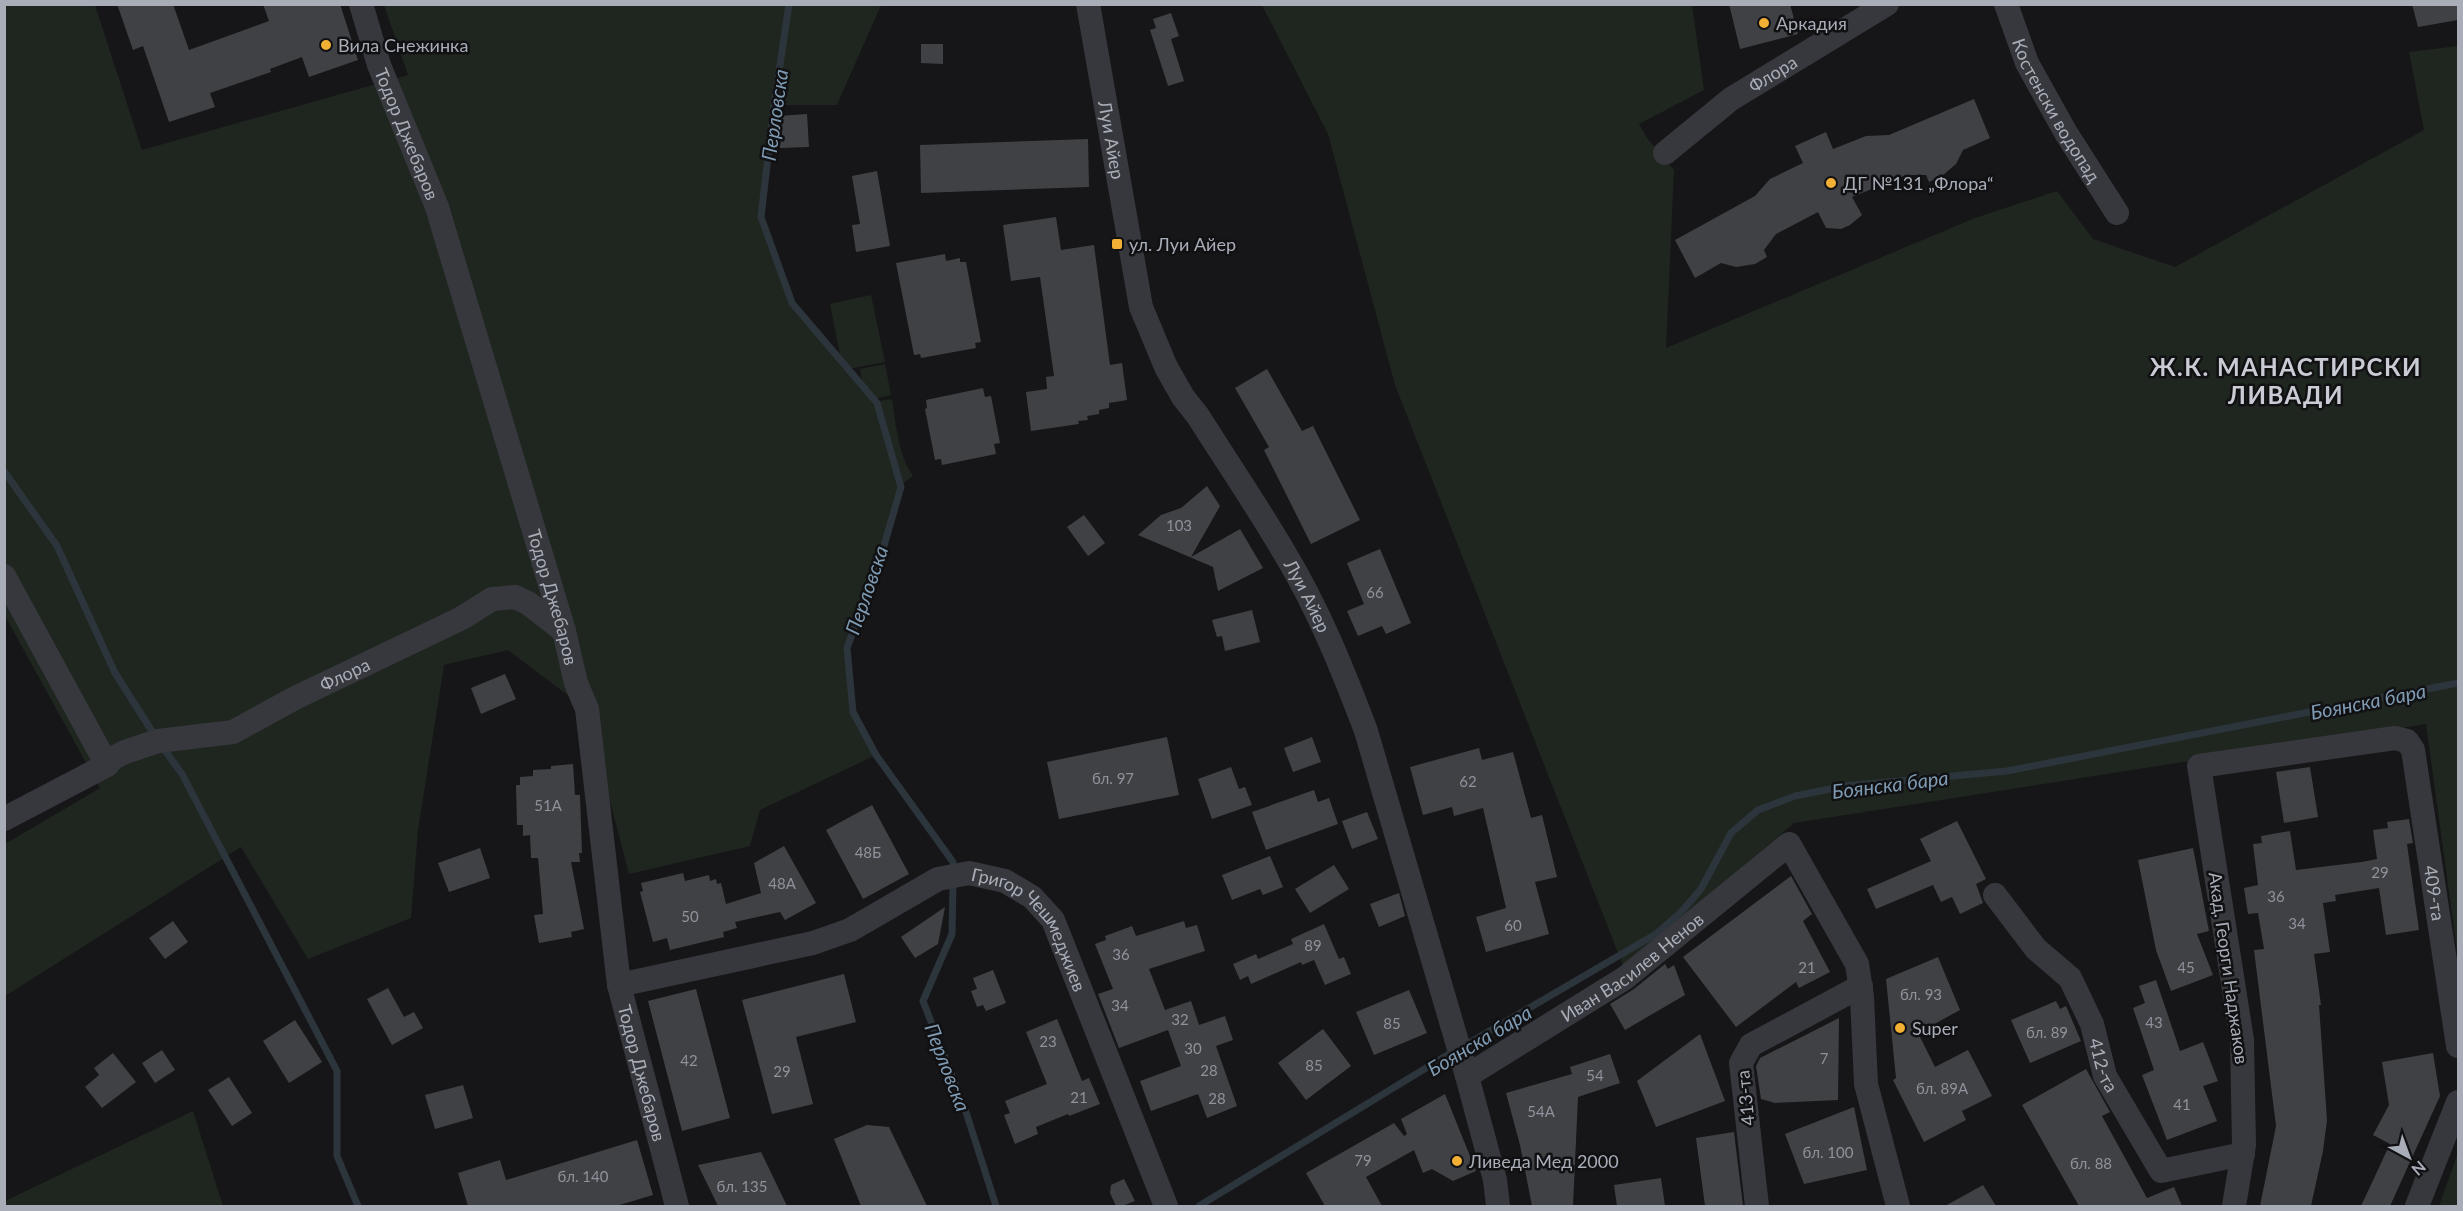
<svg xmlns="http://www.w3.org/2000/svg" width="2463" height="1211" viewBox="0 0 2463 1211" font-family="Lato,sans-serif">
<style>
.green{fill:#1e261f}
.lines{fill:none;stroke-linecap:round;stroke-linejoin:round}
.stream{stroke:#2c353c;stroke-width:7}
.building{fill:#404145}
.minor{stroke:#37383d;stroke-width:24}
.poi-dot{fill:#f2b134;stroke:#111113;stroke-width:2}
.labels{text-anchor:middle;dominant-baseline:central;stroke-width:5;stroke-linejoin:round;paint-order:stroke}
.number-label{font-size:15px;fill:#8e929b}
.poi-label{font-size:18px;fill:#a8adb8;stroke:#111113;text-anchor:start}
.street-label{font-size:18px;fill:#a8adb8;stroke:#111113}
.water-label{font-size:20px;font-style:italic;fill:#7f9bb3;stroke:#111113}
.district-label{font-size:24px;font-weight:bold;letter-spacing:1.5px;fill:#c9ccd4;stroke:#111113}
</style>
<rect width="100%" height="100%" fill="#161618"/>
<g class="green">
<path d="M5,5H95L142,150L408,75L384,5H881L837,105H774L761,217L792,303L841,360L830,304L871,295L885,362L848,369L863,386L860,369L885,364L891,395L874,399L877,403L901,487L881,556L847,649L853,712L876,755L760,810L750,846L629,874L586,709L508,650L444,665L418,830L411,918L308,959L241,847L5,996V844L100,788L5,616Z"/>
<path d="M1262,5H1692L1704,90L1639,124L1647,138L1674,170L1666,348L1975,218L2057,191L2093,239L2175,267L2424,130L2409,52L2458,46V958L2426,724L1794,823L1624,968L1395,385L1328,134Z"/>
<path d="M892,399C896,425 898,454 913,476L902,484L878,401Z"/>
<path d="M193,1111L223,1206H5V1201Z"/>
<path d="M2458,1153V1206H2439Z"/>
</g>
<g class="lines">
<g class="stream">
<path d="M789,4L774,105L761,217L792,303L877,403L901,487L881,556L847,648L853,712L876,755L953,862V871"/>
<path d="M4,471L57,546L115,673L155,736"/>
<path d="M161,745L182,774L337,1071V1156L358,1206"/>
<path d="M953,882L952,934L923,1001L966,1112L996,1206"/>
<path d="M1464,1046L1656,934L1682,911L1701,889L1731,833L1758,810L1795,796L1845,786L2007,771L2458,683"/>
<path d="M1199,1206L1454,1051"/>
</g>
</g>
<g class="building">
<path d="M117,4H173L189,50L269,21L263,4H340L358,60L309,77L302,57L270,69L271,72L210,93L215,107L169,122L143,46L133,50Z"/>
<path d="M1729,4H1790L1798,34L1740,49Z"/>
<path d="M2412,4H2458V20L2418,27Z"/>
<path d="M1171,13L1179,36L1171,39L1184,81L1168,86L1150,30L1156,28L1153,19Z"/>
<path d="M921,44H943V64L921,63Z"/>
<path d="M1974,99L1990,138L1963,150L1956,164L1942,176L1929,182L1926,175H1906L1852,197L1862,215L1850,225L1841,229L1826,228L1818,212L1776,234L1764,250L1767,257L1755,264L1736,267L1721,263L1695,278L1675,240L1755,196L1770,179L1803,163L1795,146L1826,132L1833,149L1866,136L1889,135Z"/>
<path d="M807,114L809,147L780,148L778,116Z"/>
<path d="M1088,139L1089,187L921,193L920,145Z"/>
<path d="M877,171L890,246L856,252L852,225L860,224L852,176Z"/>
<path d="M1056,217L1061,250L1094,245L1110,365L1122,363L1127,400L1109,403V408L1099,410V414L1087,416L1088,420L1078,421L1079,424L1031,431L1026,392L1047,389L1046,377L1054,376L1040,277L1011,281L1003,225Z"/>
<path d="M945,254L946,261L960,258V262H966L981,342L975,343L976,348L921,358L920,354L914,355L896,263Z"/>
<path d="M1267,369L1302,431L1313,426L1360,520L1311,544L1264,450L1269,447L1235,388Z"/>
<path d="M983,388L985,397L991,396L1000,443L994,444L996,454L942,465L941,459L935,460L925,409L927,408L926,400Z"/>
<path d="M1207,486L1220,506L1191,557L1240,529L1263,568L1218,591L1213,567L1138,535L1161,515L1181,508Z"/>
<path d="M1084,515L1105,543L1088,556L1067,527Z"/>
<path d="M1380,549L1411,623L1386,634L1382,626L1358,636L1347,611L1364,604L1347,563Z"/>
<path d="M1252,610L1260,642L1225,651L1222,636L1217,637L1212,620Z"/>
<path d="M505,674L516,699L481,714L471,688Z"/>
<path d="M1167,737L1179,795L1059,819L1047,762Z"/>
<path d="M1312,737L1321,762L1293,772L1284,748Z"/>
<path d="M1479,748L1482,760L1513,752L1531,818L1542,815L1557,877L1535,882L1549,934L1486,952L1476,917L1506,908L1483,808L1454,816L1452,807L1423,815L1410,767Z"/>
<path d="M573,764L575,795H580L582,853H579L580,862H571L584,929L571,932L572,937L539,943L534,915L543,914L538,858H531L530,835L523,836V825H517L516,785H520V777L533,776V770L551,769V766Z"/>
<path d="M1231,767L1239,789L1245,787L1252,805L1212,819L1198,779Z"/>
<path d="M2310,767L2318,817L2284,823L2276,772Z"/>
<path d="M1314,790L1318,802L1329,798L1338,824L1266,850L1252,812Z"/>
<path d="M872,805L909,874L863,899L826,830Z"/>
<path d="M1367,812L1378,839L1352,849L1342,821Z"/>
<path d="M2409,819L2413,843L2407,844L2419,930L2386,935L2379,888L2335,895L2336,901L2323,903L2330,952L2314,954L2321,1005H2319L2327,1120L2323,1151L2311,1206H2260L2276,1126L2254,950L2264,949L2258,913L2248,914L2244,888L2258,885L2253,844L2262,843L2261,836L2290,831L2296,870L2362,862L2377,859L2373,830L2388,828L2387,822Z"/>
<path d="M1957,821L1986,879L1976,884L1983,903L1960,914L1952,897L1941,902L1933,885L1876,909L1867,889L1931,861L1920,839Z"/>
<path d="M784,846L816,903L785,920L780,912L735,922L737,928L723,932L724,937L670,950L667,938L653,942L640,892L643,891L641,883L683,873L685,881L709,875L710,881L716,879L717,884L721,883L726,904L761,893L754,863Z"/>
<path d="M480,848L490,878L449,892L438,863Z"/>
<path d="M2193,848L2209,931L2197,934L2213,975L2171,991L2156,950L2138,860Z"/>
<path d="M1270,856L1283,887L1263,895L1260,889L1232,900L1222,875Z"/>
<path d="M1334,865L1349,889L1310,913L1295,889Z"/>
<path d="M1791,876L1812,914L1803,921L1830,972L1799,988L1796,982L1736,1027L1683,957Z"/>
<path d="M1399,893L1405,916L1379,927L1370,904Z"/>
<path d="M945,907L938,944L915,958L901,937Z"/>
<path d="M173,921L188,942L165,959L149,938Z"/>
<path d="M1184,921L1186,928L1197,925L1205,951L1149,969L1165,1010L1191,1001L1199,1025L1225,1016L1233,1040L1216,1046L1237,1106L1207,1118L1198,1094L1151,1111L1140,1081L1181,1066L1168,1030L1119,1048L1098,994L1113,989L1095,944L1106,940L1105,936L1132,926L1136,936Z"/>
<path d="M1324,924L1339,959L1344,957L1351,974L1325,985L1314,960L1302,965L1301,962L1251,984L1248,976L1240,980L1233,964L1256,954L1258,959L1293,944L1291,939Z"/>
<path d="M1938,957L1960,1010L1918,1033L1935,1067L1968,1050L1992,1096L1962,1111L1966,1120L1924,1142L1893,1080L1896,1078L1886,979Z"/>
<path d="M1665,964L1668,969L1674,965L1685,995L1625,1030L1610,1004L1634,989Z"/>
<path d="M993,970L1006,1003L986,1011L983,1005L977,1007L971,991L977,989L973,978Z"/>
<path d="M844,974L856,1022L796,1037L813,1104L772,1114L742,1000Z"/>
<path d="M2156,980L2180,1051L2203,1042L2218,1081L2203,1086L2217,1121L2167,1140L2142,1075L2154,1070L2133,1008L2145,1003L2139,986Z"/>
<path d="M388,988L404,1017L414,1012L423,1028L392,1045L367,999Z"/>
<path d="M696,989L730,1118L682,1131L648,1001Z"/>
<path d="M1409,990L1427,1033L1374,1055L1356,1012Z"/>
<path d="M2056,1001L2060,1009L2066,1006L2081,1041L2030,1063L2011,1020Z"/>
<path d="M1839,1018L1838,1100L1775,1103L1761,1099L1756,1066L1760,1058Z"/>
<path d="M1057,1019L1082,1081L1089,1078L1100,1104L1069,1116L1068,1114L1036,1127L1038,1134L1015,1144L1004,1115L1010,1113L1005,1101L1047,1084L1026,1032Z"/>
<path d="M295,1020L322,1062L289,1083L263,1041Z"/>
<path d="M1323,1029L1351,1066L1306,1100L1278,1063Z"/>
<path d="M1700,1034L1725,1101L1656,1127L1637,1081Z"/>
<path d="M162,1050L175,1070L155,1083L142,1063Z"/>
<path d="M113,1053L136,1082L102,1108L85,1087L99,1075L94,1068Z"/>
<path d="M2433,1053L2440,1096L2390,1206H2361L2390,1144L2373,1135L2389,1105L2382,1062Z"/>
<path d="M1610,1054L1620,1083L1578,1097L1573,1206H1532L1520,1145L1506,1093L1572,1074L1570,1067Z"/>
<path d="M2086,1069L2110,1112L2102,1116L2147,1198L2174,1187L2182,1206H2079L2022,1105Z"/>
<path d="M229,1077L252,1113L232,1126L208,1090Z"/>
<path d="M463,1085L473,1118L435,1129L425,1095Z"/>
<path d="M1445,1094L1476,1171L1453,1181L1432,1169L1423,1173L1414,1150L1366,1177L1382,1206H1325L1306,1173L1394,1123L1404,1136L1407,1134L1401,1119Z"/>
<path d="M1854,1107L1867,1170L1804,1184L1785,1134Z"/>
<path d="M867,1125L889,1127L927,1206H861L834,1139Z"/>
<path d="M1734,1132L1743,1206H1705L1696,1138Z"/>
<path d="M637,1140L653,1195L616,1206H468L458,1173L500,1160L506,1180Z"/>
<path d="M761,1152L787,1206H718L698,1165Z"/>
<path d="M1661,1178L1665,1206H1617L1614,1185Z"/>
<path d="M1124,1179L1135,1201L1122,1206H1116L1110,1193L1111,1185Z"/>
<path d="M1983,1185L1996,1206H1945Z"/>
</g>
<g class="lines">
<g class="minor">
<path id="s1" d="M361,4L379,65L437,207L564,631L576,683L587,709L619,985L677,1206"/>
<path id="s2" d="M1088,4L1141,307L1166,367L1183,397L1198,416C1227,462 1257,506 1284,552C1318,608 1343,670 1366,731L1467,1076L1495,1180L1498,1206"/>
<path id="s3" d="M2006,4L2027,63L2066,133L2117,213"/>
<path id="s4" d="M1665,153L1731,99L1887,4"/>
<path d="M4,576L107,765"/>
<path id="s5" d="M4,819L107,765L113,758L125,752L158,741L233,732L295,698L462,618L492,599L515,597L528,603L564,631"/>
<path id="s6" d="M1995,895L2036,949L2070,978L2092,1024L2105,1076L2161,1171L2243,1154"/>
<path id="s7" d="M619,985L813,943L850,930L938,879L969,873L1005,881L1032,897L1053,920L1166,1206"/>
<path id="s8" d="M1467,1076L1625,978L1789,844L1857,964L1862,997L1866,1084L1898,1206"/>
<path d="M1757,1206L1741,1063L1751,1045L1861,986"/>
<path id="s9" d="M2234,1206L2244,1145L2242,1040L2199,766L2395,738L2407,741L2413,750L2458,1046"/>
<path d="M2417,1206L2458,1102"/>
</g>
</g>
<g class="poi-dot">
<circle cx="1764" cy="23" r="6"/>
<circle cx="326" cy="45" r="6"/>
<circle cx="1831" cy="183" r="6"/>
<rect x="1111" y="238" width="12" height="12" rx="3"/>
<circle cx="1900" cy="1028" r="6"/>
<circle cx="1457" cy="1161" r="6"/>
</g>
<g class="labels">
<g class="number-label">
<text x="1179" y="525">103</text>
<text x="1375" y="592">66</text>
<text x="1113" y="778">бл. 97</text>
<text x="1468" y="781">62</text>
<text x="548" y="805">51А</text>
<text x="868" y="852">48Б</text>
<text x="2380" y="872">29</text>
<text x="782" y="883">48А</text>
<text x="2276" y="896">36</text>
<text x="690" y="916">50</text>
<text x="2297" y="923">34</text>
<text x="1513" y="925">60</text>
<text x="1313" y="945">89</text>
<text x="1121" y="954">36</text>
<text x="1807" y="967">21</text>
<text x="2186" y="967">45</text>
<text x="1921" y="994">бл. 93</text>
<text x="1120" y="1005">34</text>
<text x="1180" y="1019">32</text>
<text x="2154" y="1022">43</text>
<text x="1392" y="1023">85</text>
<text x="2047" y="1032">бл. 89</text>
<text x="1048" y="1041">23</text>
<text x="1193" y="1048">30</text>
<text x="1824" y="1058">7</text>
<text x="689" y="1060">42</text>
<text x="1314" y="1065">85</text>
<text x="1209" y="1070">28</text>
<text x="782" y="1071">29</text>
<text x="1595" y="1075">54</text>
<text x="1942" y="1088">бл. 89А</text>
<text x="1079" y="1097">21</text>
<text x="1217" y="1098">28</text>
<text x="2182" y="1104">41</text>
<text x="1541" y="1111">54А</text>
<text x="1828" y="1152">бл. 100</text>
<text x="1363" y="1160">79</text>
<text x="2091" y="1163">бл. 88</text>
<text x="583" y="1176">бл. 140</text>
<text x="742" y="1186">бл. 135</text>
</g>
<g class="poi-label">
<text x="1776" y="23">Аркадия</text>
<text x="338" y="45">Вила Снежинка</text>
<text x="1843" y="183">ДГ №131 „Флора“</text>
<text x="1129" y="244">ул. Луи Айер</text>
<text x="1912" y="1028">Super</text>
<text x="1469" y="1161">Ливеда Мед 2000</text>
</g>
<g class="street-label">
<text stroke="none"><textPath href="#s4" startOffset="134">Флора</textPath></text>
<text stroke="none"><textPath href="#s3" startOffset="118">Костенски водопад</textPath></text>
<text stroke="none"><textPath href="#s1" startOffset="138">Тодор Джебаров</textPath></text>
<text stroke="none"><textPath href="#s2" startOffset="138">Луи Айер</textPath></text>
<text stroke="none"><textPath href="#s2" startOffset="642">Луи Айер</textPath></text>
<text stroke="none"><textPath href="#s1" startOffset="624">Тодор Джебаров</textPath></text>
<text stroke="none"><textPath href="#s5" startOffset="375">Флора</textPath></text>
<text stroke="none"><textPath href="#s9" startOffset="810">409-та</textPath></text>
<text stroke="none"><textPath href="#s7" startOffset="460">Григор Чешмеджиев</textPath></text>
<text stroke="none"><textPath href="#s8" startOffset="198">Иван Василев Ненов</textPath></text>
<text transform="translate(2229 968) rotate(82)">Акад. Георги Наджаков</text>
<text stroke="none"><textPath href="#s6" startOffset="206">412-та</textPath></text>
<text stroke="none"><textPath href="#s1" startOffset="1110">Тодор Джебаров</textPath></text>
<text transform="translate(1745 1098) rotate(-96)">413-та</text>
</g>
<g class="water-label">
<text transform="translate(774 115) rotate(-82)">Перловска</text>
<text transform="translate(866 590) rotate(-71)">Перловска</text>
<text transform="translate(2368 701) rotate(-11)">Боянска бара</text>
<text transform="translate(1890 784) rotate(-7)">Боянска бара</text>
<text transform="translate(1479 1040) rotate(-31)">Боянска бара</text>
<text transform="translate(948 1067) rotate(69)">Перловска</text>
</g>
<g class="district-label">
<text x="2286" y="366">Ж.К. МАНАСТИРСКИ<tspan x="2286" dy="28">ЛИВАДИ</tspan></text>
</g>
</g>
<rect width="2463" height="1211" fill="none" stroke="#a8adb8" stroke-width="12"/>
<g transform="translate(2409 1157) rotate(139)" stroke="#111113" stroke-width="4.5" paint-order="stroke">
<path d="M0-4.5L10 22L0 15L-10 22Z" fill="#a8adb8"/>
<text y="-9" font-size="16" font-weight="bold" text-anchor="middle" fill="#a8adb8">N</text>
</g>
</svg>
